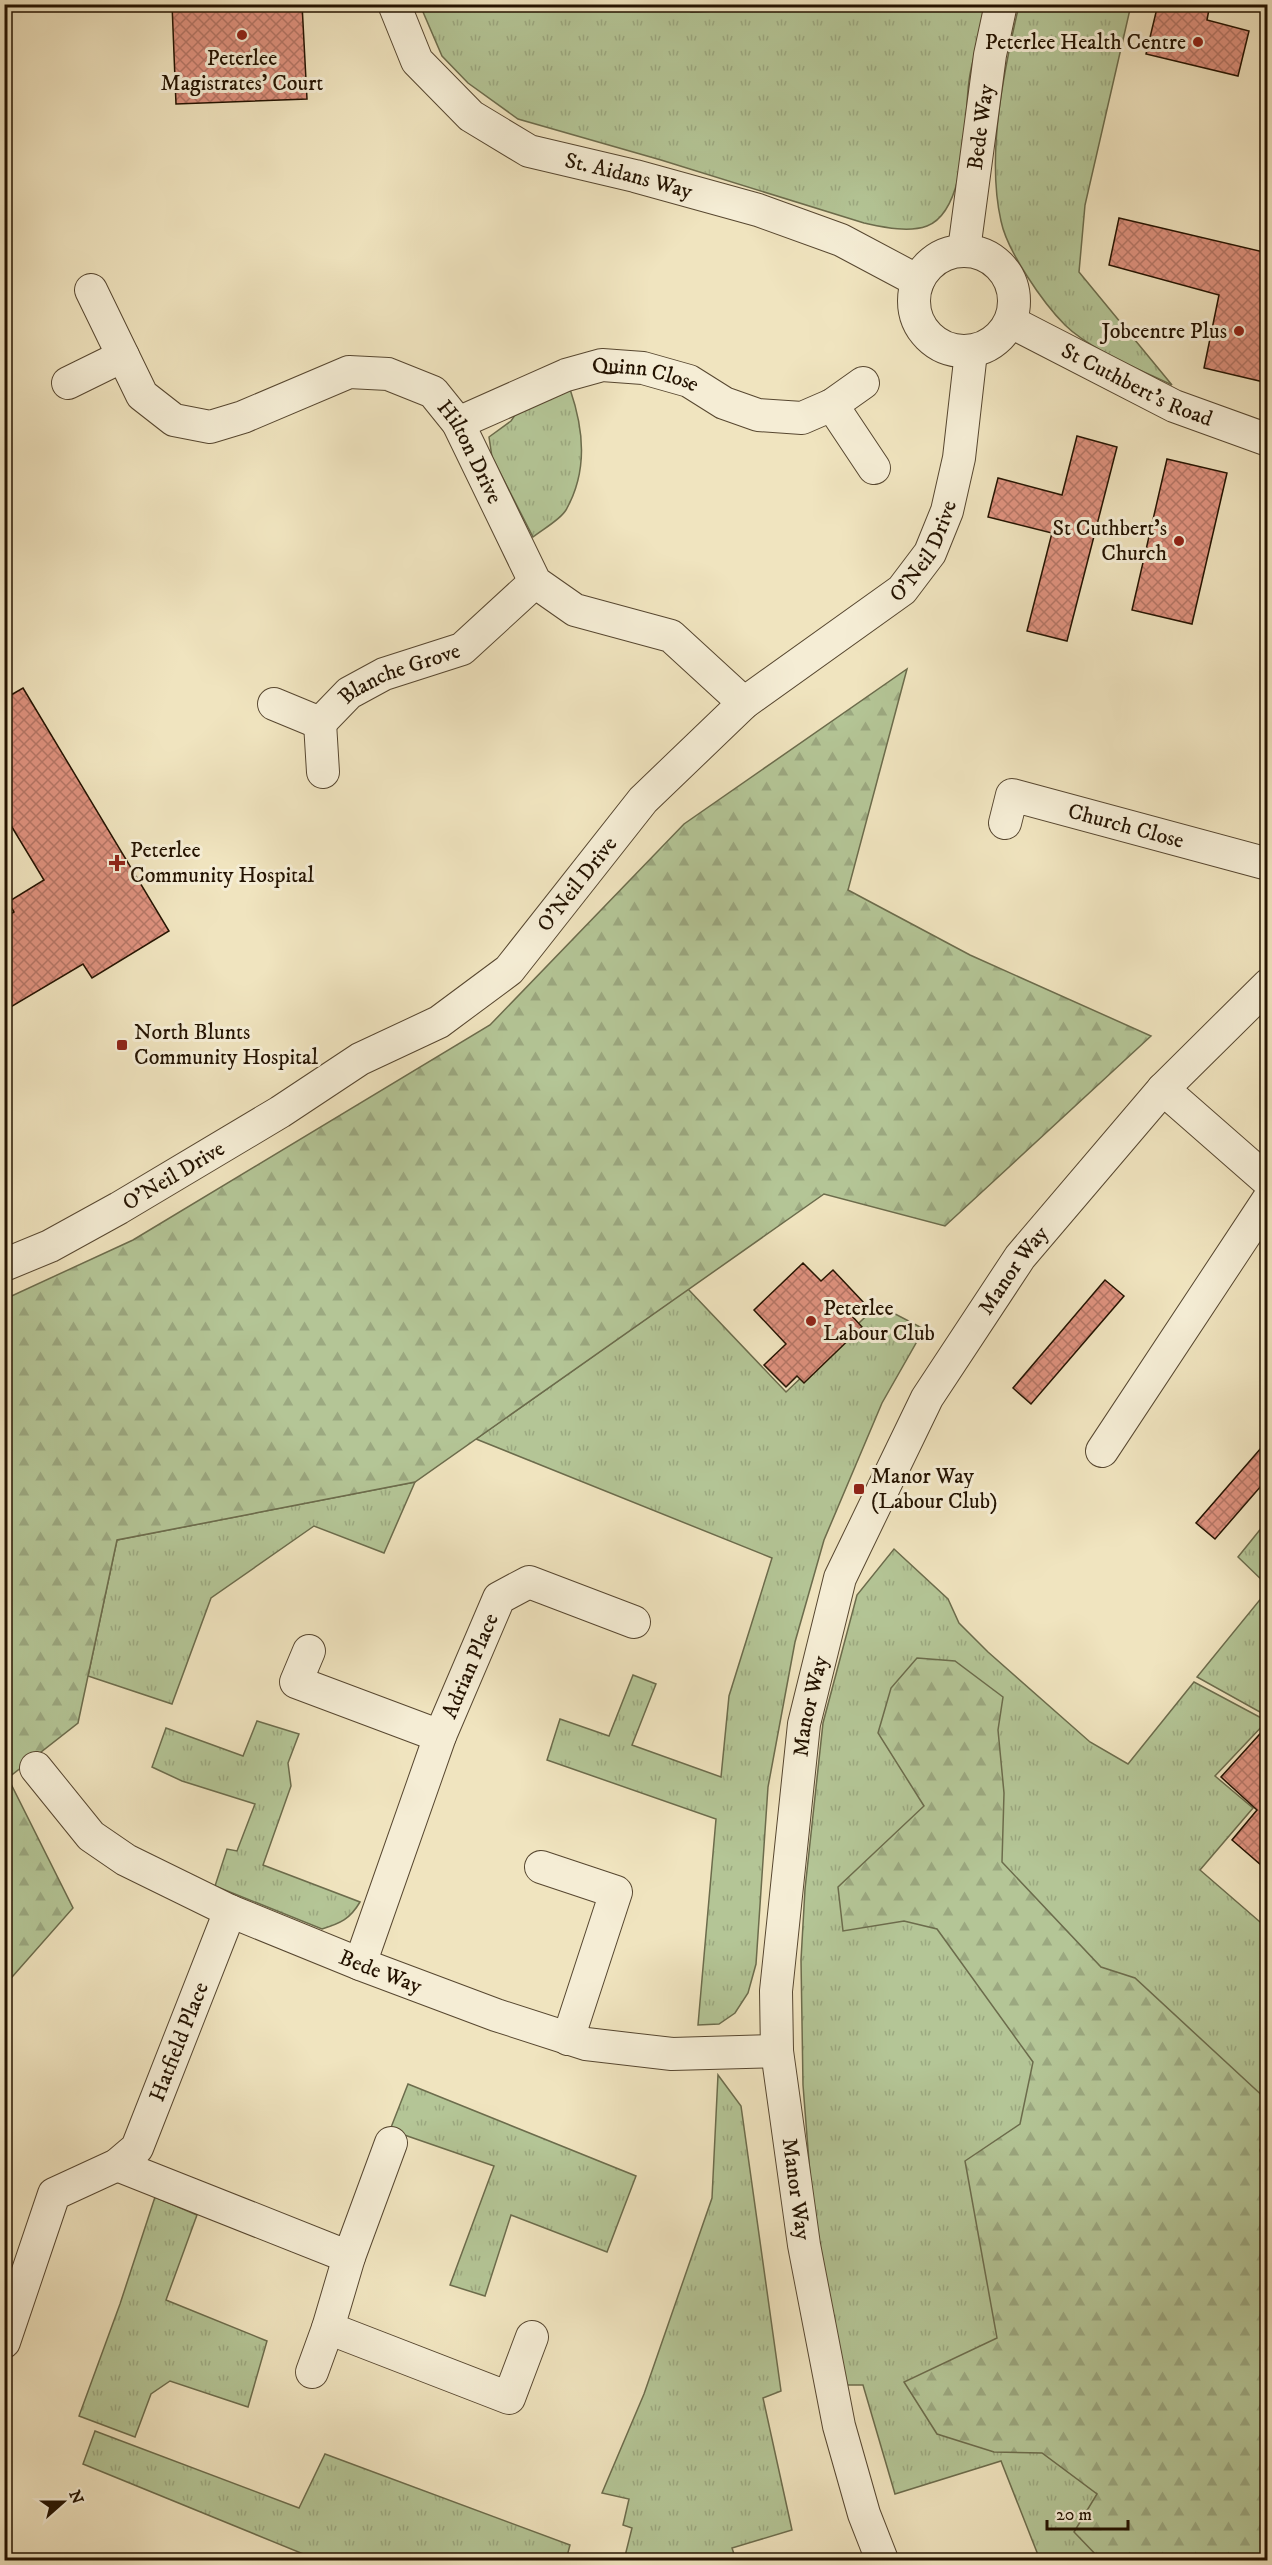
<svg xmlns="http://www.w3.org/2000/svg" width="1272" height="2565" viewBox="0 0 1272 2565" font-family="'IM FELL DW Pica',serif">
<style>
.grass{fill:url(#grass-tufts);stroke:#6c6c4c;stroke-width:1.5}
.forest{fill:url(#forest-firs);stroke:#6c6c4c;stroke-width:1.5}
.building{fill:url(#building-cross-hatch);stroke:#241301;stroke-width:1.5}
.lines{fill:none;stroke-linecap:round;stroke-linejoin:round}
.minor-casing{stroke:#574730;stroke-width:34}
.minor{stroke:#f5edd5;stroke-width:32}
.poi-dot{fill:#8f2418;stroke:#f5edd5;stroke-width:2}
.labels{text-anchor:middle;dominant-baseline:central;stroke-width:6;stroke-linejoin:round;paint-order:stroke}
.poi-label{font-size:22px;fill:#241301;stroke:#f5edd5;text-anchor:start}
.street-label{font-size:22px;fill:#241301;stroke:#f5edd5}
</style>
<defs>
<pattern id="grass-tufts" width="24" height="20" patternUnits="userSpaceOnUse" patternTransform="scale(1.5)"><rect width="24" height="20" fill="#b4c596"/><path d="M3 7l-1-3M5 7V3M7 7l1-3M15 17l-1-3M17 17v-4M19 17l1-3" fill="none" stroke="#9ba880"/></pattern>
<pattern id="forest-firs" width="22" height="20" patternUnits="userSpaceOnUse" patternTransform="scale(1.5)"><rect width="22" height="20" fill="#b4c596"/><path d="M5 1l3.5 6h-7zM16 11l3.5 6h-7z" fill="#9ba880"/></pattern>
<pattern id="building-cross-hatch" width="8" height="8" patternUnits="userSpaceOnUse" patternTransform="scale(1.5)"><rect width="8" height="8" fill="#df927f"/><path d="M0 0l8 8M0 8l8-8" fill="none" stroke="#b57666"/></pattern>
</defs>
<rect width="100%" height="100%" fill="#f0e4bf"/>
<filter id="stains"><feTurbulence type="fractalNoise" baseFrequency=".00333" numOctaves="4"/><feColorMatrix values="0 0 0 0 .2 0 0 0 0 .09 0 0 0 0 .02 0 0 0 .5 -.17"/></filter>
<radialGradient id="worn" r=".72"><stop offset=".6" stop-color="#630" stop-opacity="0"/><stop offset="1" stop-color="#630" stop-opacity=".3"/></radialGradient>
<g class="grass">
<path d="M690,4L691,12L798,8L801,4L984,5C984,31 972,55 969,81C964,117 968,210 927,226C908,233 883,227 864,223L661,160L518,119L468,83L442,56L420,5Z"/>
<path d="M1019,5H1131L1085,205L1079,272L1172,385C1141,370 1089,349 1065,325C1043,303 1007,251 1001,221C986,155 1004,70 1019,5Z"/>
<path d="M570,389C584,430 588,471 566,510C560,520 543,529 533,537L492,457L489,437L511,421L515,415Z"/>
<path d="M688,1289L786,1392L878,1305L924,1329L882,1403L824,1540L795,1642L768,1787L756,1964L748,1993L735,2013L719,2024L698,2025L716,1819L547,1760L560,1719L609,1736L633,1675L656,1684L632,1745L721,1777L729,1696L772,1558L476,1439Z"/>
<path d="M415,1482L384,1553L314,1526L211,1598L172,1704L88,1676L117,1540Z"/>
<path d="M1267,1521V1585L1238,1557Z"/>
<path d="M894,1549L948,1599L959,1623L988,1652L1090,1742L1128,1764L1194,1682L1267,1721L1215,1776L1253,1808L1200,1870L1267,1928V2560H1040L1001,2461L895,2494L863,2385H845L812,2200L803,2085L801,1960L805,1889L823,1723L857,1595Z"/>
<path d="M1267,1591V1716L1197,1677Z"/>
<path d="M257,1721L299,1734L288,1763L291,1786L263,1865L360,1902C350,1919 341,1923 322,1929L215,1886L227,1849L237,1851L255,1804L182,1781L152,1767L166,1728L243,1756Z"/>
<path d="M718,2075L741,2106L781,2391L763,2398L792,2530L732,2548L736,2560H624L632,2528L623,2525L629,2499L602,2493L644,2394L712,2198Z"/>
<path d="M408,2084L636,2176L607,2252L511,2215L485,2296L450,2285L494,2166L390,2130Z"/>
<path d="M155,2197L197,2215L166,2300L267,2341L248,2407L170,2381L151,2394L135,2437L79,2416L120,2304Z"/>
<path d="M95,2431L299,2508L325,2454L570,2545L566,2560H318L83,2464Z"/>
</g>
<g class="forest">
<path d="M907,669L848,890L970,955L1151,1036L945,1226L824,1194L415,1482L117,1540L78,1723L8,1778L73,1908L5,1985V1299L133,1240L490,1025L684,824Z"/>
<path d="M917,1658L955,1661L1003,1697L998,1730L1004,1793L1002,1862L1101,1967L1135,1978L1267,2100V2134L1260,2150L1268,2178L1267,2560H1101L1074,2532L1097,2494L1042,2453L994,2452L937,2434L904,2382L997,2338L965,2161L1020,2124L1033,2062L937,1929L904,1921L843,1931L838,1887L924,1806L878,1733L891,1688Z"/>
</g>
<g class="building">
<path d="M172,4H302L307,99L176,104Z"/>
<path d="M1158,4H1210L1207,20L1249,31L1238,76L1146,54Z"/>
<path d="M1119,218L1268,253V383L1204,368L1219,295L1109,265Z"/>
<path d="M1077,436L1117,447L1067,641L1027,631L1052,533L988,517L998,478L1062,495Z"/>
<path d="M1167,459L1227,473L1192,624L1132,610Z"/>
<path d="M23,688L169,931L92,978L83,964L4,1011V918L14,912L8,902L44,880L4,814V699Z"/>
<path d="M803,1263L821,1281L833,1270L865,1304L852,1316L862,1327L804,1383L797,1376L786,1387L764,1365L786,1344L754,1310Z"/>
<path d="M1105,1280L1124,1296L1031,1404L1013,1388Z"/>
<path d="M1268,1440V1478L1215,1539L1196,1523Z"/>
<path d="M1268,1725V1871L1232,1840L1257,1810L1221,1777Z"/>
</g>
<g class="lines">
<defs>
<g id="minor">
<path id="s1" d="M394,4L417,61L471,116L529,151L635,176L758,210L841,240L918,281"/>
<path id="s2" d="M964,250L990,55L1001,4"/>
<circle cx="964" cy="301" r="50"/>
<path id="s3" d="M91,290L142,395L174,420L210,427L243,417L349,372L388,374L433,392L458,423L535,582L575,610L671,636L744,703"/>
<path id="s4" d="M1011,322L1174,406L1268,440"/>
<path d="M68,383L123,356"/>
<path d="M832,405L874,468"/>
<path id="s5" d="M458,423L566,375L602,365L643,368L689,381L724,403L758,415L802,418L832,405L863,383"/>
<path id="s6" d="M274,704L320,723L349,693L384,674L462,649L535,582"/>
<path d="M320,723L323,772"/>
<path id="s7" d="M1005,823L1012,795L1268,864"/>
<path d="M1163,1089L1268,1181"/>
<path id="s8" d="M4,1265L50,1246L119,1208L280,1112L360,1059L439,1022L509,970L643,800L744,703L902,590L930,553L947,511L959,458L971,352"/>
<path d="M1102,1451L1268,1200"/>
<path d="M309,1651L296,1682L440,1736"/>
<path id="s9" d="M36,1768L91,1836L126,1860L230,1911L360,1964L496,2015L586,2044L672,2054L777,2051"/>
<path d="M541,1867L616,1892L568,2039"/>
<path id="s10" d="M360,1964L440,1736L499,1598L529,1582L634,1622"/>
<path d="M117,2165L349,2257L391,2143"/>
<path d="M349,2257L328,2328L509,2398L532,2337"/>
<path id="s11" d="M4,2342L54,2194L117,2165L137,2148L230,1911"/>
<path d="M312,2372L328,2328"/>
<path id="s12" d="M882,2560L864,2514L839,2426L804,2245L777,2051L776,1991L804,1724L840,1578L927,1398L1020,1257L1163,1089L1268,985"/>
</g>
</defs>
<use href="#minor" class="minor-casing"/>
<use href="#minor" class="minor"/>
</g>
<g class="poi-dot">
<circle cx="242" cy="35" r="6"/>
<circle cx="1198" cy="42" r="6"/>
<circle cx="1239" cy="331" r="6"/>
<circle cx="1179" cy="541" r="6"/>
<path d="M114 854h6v6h6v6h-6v6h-6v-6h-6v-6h6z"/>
<rect x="116" y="1039" width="12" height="12" rx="3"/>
<circle cx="811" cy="1321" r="6"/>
<rect x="853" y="1483" width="12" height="12" rx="3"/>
</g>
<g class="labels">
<g class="poi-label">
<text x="1186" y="42" text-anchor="end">Peterlee Health Centre</text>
<text x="242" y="58" text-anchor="middle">Peterlee<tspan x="242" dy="25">Magistrates' Court</tspan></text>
<text x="1227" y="331" text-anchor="end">Jobcentre Plus</text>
<text x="1167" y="528" text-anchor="end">St Cuthbert's<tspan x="1167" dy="25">Church</tspan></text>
<text x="130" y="850">Peterlee<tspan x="130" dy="25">Community Hospital</tspan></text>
<text x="134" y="1032">North Blunts<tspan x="134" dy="25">Community Hospital</tspan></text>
<text x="823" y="1308">Peterlee<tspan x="823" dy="25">Labour Club</tspan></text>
<text x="871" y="1476">Manor Way<tspan x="871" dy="25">(Labour Club)</tspan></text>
</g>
<g class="street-label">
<text stroke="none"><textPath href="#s2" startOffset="124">Bede Way</textPath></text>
<text stroke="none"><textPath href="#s1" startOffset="309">St. Aidans Way</textPath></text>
<text stroke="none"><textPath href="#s5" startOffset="200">Quinn Close</textPath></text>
<text stroke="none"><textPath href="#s4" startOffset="141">St Cuthbert's Road</textPath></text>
<text stroke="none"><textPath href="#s3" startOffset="502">Hilton Drive</textPath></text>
<text stroke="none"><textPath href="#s8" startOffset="1182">O'Neil Drive</textPath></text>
<text stroke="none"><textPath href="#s6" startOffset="146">Blanche Grove</textPath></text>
<text stroke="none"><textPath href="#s7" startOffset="147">Church Close</textPath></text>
<text stroke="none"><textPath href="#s8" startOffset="696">O'Neil Drive</textPath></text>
<text stroke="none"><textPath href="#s8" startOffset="192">O'Neil Drive</textPath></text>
<text stroke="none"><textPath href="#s12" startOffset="1354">Manor Way</textPath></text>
<text stroke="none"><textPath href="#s10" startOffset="318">Adrian Place</textPath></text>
<text stroke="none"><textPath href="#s12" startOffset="868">Manor Way</textPath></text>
<text stroke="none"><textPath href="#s9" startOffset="408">Bede Way</textPath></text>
<text stroke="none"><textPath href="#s11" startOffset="366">Hatfield Place</textPath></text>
<text transform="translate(796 2189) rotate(82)">Manor Way</text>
</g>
</g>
<rect width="1272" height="2565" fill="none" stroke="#f0e4bf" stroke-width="24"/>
<rect x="6" y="6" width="1260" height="2553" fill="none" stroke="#241301" stroke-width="3"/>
<rect x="12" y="12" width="1248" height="2541" fill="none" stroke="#241301" stroke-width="1.5"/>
<g transform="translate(63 2502) rotate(69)" stroke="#f5edd5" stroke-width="4.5" paint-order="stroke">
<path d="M0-4.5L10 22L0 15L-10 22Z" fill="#241301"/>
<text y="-9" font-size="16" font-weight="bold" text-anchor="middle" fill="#241301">N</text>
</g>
<path d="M1047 2520v9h81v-9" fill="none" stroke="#241301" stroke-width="3"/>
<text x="1056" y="2520" font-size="18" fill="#241301" stroke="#f5edd5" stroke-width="4.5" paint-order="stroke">20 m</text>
<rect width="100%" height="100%" filter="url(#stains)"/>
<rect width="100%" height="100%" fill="url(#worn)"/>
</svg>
